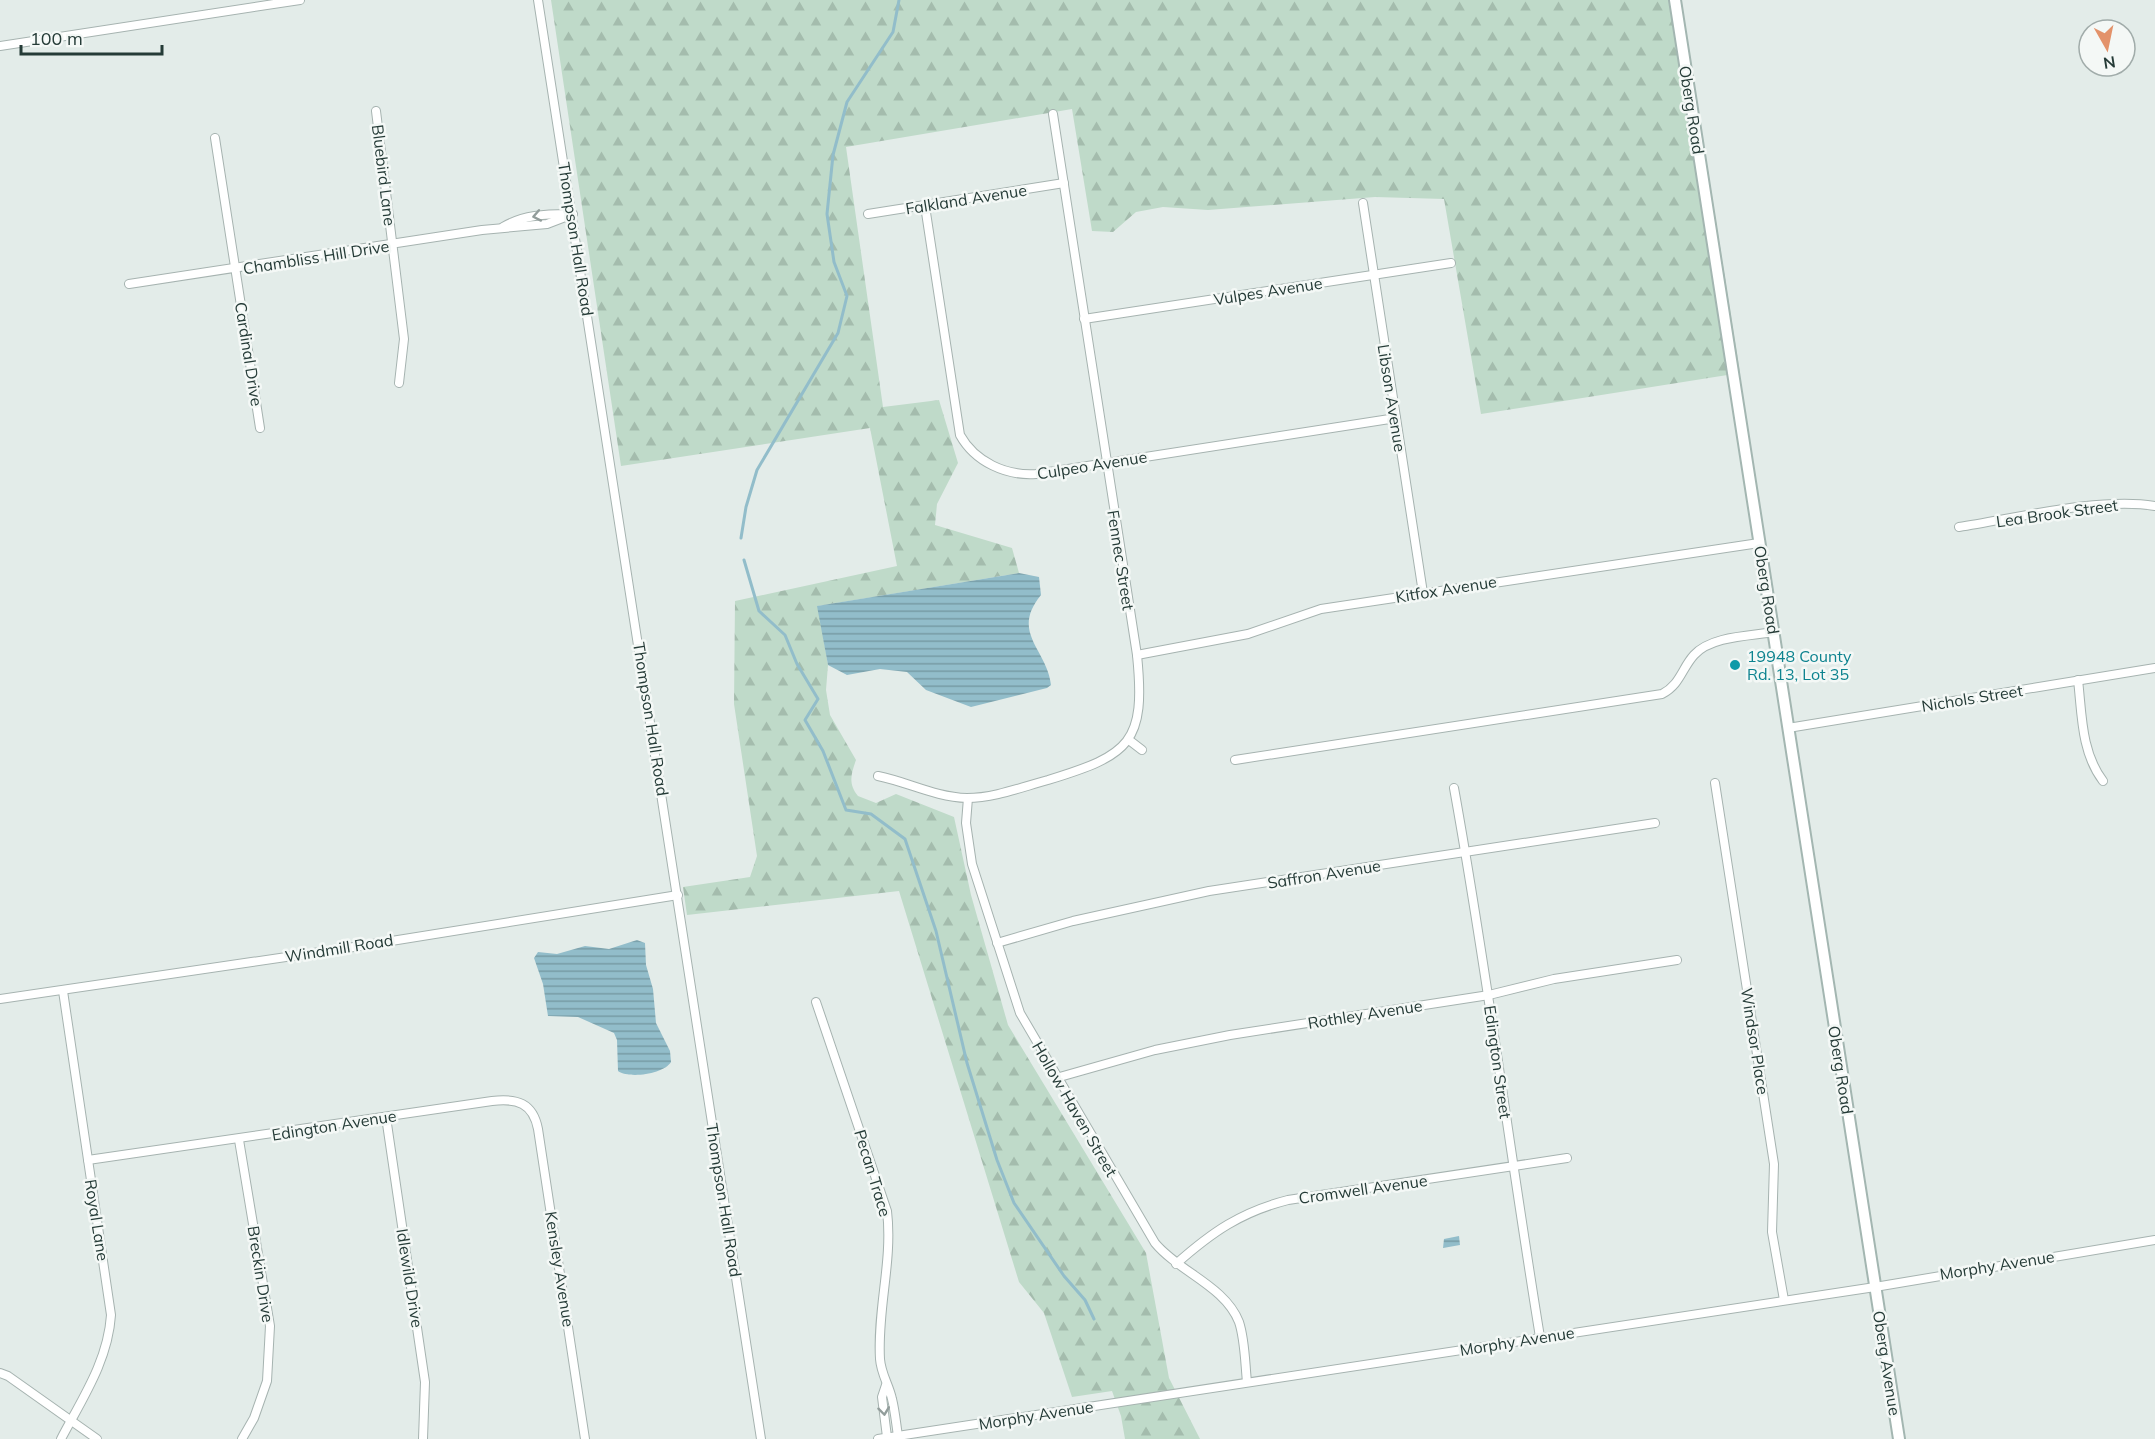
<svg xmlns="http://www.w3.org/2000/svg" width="2155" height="1439" viewBox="0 0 2155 1439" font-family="Mulish,sans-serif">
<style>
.forest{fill:url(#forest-firs)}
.water{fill:url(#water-rules)}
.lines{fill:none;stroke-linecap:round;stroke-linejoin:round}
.stream{stroke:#92bdca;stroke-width:3}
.street-casing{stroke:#a6b3b0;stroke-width:10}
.secondary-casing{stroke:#a3b6b1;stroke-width:14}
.street{stroke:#fff;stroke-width:8}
.secondary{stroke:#fff;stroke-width:10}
.oneway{stroke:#929d9b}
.culture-dot{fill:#0f9aa8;stroke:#f4f8f6;stroke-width:2}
.labels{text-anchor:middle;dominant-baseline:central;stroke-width:5;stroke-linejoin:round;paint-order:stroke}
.street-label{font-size:16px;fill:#253b37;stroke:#f4f8f6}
.culture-label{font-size:16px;fill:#0d838f;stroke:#f4f8f6;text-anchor:start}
</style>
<defs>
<pattern id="forest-firs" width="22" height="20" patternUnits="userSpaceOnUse" patternTransform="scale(1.5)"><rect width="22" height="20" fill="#bfdac9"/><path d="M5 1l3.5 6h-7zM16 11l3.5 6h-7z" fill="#a4bcad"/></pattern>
<pattern id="water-rules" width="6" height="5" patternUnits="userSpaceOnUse" patternTransform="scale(1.5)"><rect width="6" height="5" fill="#92bdca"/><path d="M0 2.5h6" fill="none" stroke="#779ba5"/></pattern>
</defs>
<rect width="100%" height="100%" fill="#e3ece9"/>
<path class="forest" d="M551,0H1681L1740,373L1481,414L1444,199L1375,197L1208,210L1163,207L1136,212L1113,232L1092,231L1072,109L846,147L883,407L939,400L958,463L937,504L935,525L1012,548L1019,573L818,606L828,665L826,690L830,715L856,760C851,774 848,784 858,796L876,803L896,794L954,817L971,895L1008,1025L1146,1253L1169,1378L1200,1439H1125L1121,1416L1112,1391L1072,1397L1044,1313L1019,1282L899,891L687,915L683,887L750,877L757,856L734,704L735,601L897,566L870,428L621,466Z"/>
<g class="water">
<path d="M1019,573L1039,577L1041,595C1010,633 1047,649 1051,685L1047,688L971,707L926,690L907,672L880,669L847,675L828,665L817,606Z"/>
<path d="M637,940L645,943L646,965L653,989L656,1023L670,1051L671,1062C664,1074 629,1079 618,1071L617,1040L614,1033L578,1017L548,1016L543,984L534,958L538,952L557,954L585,946L609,949Z"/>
<path d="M1459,1236L1460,1245L1443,1248L1444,1239Z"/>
</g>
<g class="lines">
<g class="stream">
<path d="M741,538L746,507L757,470L838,333L847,296L834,262L827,214L833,155L847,102L893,32L899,0"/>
<path d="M744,560L759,611L785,635L797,664L818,699L805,720L823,751L846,810L871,814L905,839L936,931L967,1063L997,1160L1014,1203L1064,1276L1085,1300L1094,1319"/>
</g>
<defs>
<g id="street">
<path d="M538,0L761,1439"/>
<path d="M0,46L300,0"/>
<path d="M376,111L404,339L399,383"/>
<path d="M215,138L260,428"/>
<path d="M1363,203L1423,593"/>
<path d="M925,206L960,435C975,462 1006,476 1036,474L1396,418"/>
<path d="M868,214L1064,183"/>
<path d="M503,227C523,215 546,214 568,214"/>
<path d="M129,284L482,230L547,224L573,214"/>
<path d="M1084,319L1451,263"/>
<path d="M1959,527C2017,518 2099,497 2155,506"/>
<path d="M1137,655L1248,634L1321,609L1759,543"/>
<path d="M2078,680C2082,714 2081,752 2103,781"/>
<path d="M1788,728L2155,668"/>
<path d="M1129,740L1142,750"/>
<path d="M1235,760L1662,694C1680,685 1682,668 1694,655C1711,636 1750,636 1774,632"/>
<path d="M878,776C908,782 935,797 967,798C994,798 1022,787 1048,780C1130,755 1146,743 1137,655L1053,114"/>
<path d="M1715,783L1774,1164L1772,1232L1784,1300"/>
<path d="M1454,788C1487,970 1510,1154 1540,1337"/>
<path d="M968,798L966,823L972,864L1020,1013L1155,1243C1179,1272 1225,1286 1239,1322C1245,1340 1245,1363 1247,1382"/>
<path d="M997,943L1073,921L1209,891L1655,823"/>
<path d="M0,999L354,947L678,895"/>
<path d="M816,1002L887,1211C893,1261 877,1309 880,1359C881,1374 889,1385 892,1399C895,1411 896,1423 898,1436"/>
<path d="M1056,1078L1155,1050L1230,1035L1489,995L1554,979L1677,960"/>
<path d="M386,1117L425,1382L423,1439"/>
<path d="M239,1140L270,1326L267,1381L254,1418L242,1439"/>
<path d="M88,1160L492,1101C517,1098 533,1103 538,1129L585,1439"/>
<path d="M1176,1264C1212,1232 1241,1212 1288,1200L1567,1158"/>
<path d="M0,1373L8,1376L97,1439"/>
<path d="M886,1385L882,1397L887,1437"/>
<path d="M61,1439C82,1399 108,1361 111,1315L63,991"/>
<path d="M878,1439L1875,1287L2155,1240"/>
</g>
<path id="secondary" d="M1675,0L1899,1439"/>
</defs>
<use href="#street" class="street-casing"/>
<use href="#secondary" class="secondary-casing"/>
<use href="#street" class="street"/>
<use href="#secondary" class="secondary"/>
</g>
<defs><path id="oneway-chevron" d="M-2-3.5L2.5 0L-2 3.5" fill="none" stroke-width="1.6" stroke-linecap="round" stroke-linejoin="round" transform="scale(1.5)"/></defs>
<g class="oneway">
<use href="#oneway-chevron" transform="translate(537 216) rotate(169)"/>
<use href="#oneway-chevron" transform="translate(884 1411) rotate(83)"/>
</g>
<circle class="culture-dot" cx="1735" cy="665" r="6"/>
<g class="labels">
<g class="street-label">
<text transform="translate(1692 110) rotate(81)">Oberg Road</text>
<text transform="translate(384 175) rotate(83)">Bluebird Lane</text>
<text transform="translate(966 199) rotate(-9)">Falkland Avenue</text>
<text transform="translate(576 239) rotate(81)">Thompson Hall Road</text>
<text transform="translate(316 257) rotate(-9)">Chambliss Hill Drive</text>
<text transform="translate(1268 291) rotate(-9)">Vulpes Avenue</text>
<text transform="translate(249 354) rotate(81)">Cardinal Drive</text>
<text transform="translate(1392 398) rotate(81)">Libson Avenue</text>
<text transform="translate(1092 465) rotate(-9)">Culpeo Avenue</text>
<text transform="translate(2057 513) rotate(-8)">Lea Brook Street</text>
<text transform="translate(1121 560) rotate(81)">Fennec Street</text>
<text transform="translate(1446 589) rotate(-9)">Kitfox Avenue</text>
<text transform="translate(1767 590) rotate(81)">Oberg Road</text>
<text transform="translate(1972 698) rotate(-9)">Nichols Street</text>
<text transform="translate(651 719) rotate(81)">Thompson Hall Road</text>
<text transform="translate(1324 874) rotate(-9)">Saffron Avenue</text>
<text transform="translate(339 948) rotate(-9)">Windmill Road</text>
<text transform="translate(1365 1014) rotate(-9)">Rothley Avenue</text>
<text transform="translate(1755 1041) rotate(81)">Windsor Place</text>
<text transform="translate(1498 1062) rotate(82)">Edington Street</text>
<text transform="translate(1841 1070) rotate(81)">Oberg Road</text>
<text transform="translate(1075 1109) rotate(60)">Hollow Haven Street</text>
<text transform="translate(334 1125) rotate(-9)">Edington Avenue</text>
<text transform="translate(873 1173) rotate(73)">Pecan Trace</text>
<text transform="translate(1363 1189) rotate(-8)">Cromwell Avenue</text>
<text transform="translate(724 1200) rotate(81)">Thompson Hall Road</text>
<text transform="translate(97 1220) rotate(81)">Royal Lane</text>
<text transform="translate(1997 1265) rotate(-9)">Morphy Avenue</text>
<text transform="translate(560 1269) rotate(81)">Kensley Avenue</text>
<text transform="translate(261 1274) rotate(81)">Breckin Drive</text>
<text transform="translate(410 1278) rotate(81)">Idlewild Drive</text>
<text transform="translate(1517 1341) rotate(-9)">Morphy Avenue</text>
<text transform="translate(1887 1363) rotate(81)">Oberg Avenue</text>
<text transform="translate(1036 1415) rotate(-9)">Morphy Avenue</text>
</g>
<g class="culture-label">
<text x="1747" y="656">19948 County<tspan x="1747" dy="18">Rd. 13, Lot 35</tspan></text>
</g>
</g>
<g transform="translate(2107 48) rotate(171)"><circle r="28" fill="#f4f8f6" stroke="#a1acaa" stroke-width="1.5"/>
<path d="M0-4.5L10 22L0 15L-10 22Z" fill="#e3926a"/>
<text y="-9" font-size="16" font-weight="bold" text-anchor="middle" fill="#253b37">N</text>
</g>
<path d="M21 45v9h141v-9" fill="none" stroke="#253b37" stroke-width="3"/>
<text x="30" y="45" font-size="18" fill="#253b37" stroke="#f4f8f6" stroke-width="4.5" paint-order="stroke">100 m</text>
</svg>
